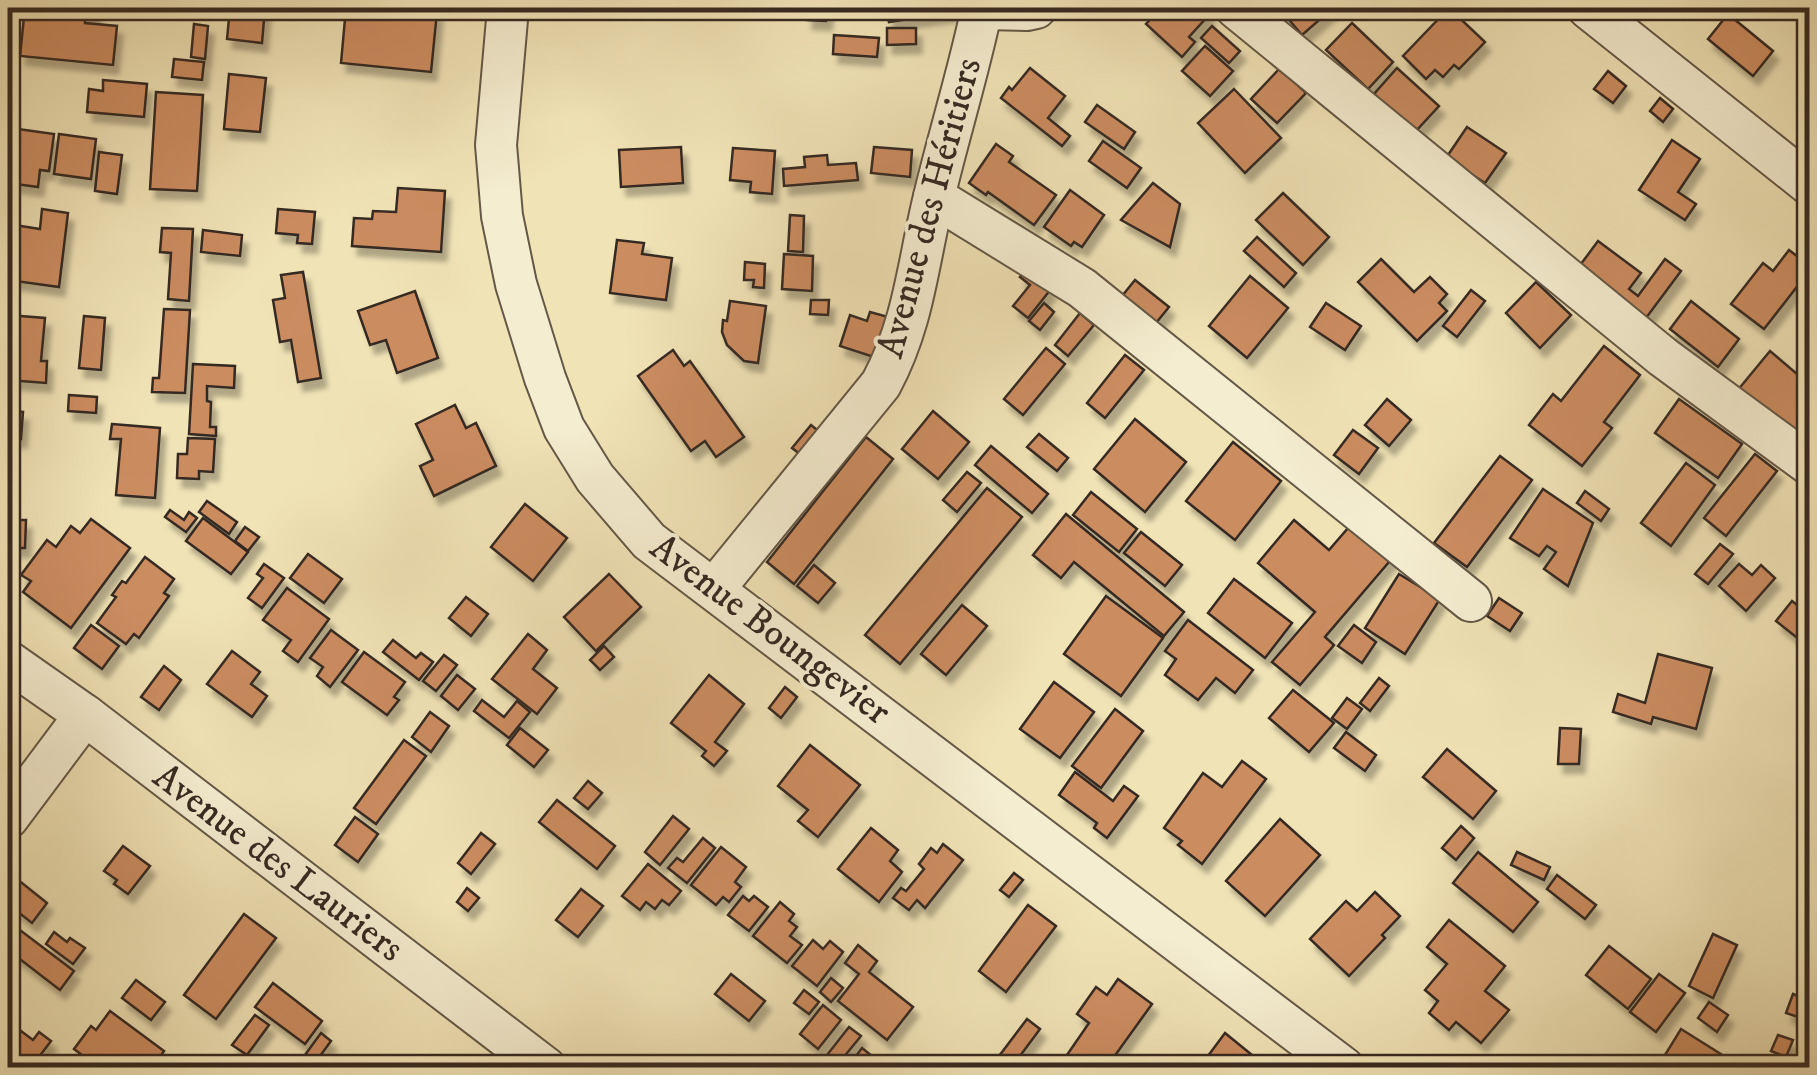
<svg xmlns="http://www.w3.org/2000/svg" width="1817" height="1075" viewBox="0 0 1817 1075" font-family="'IM FELL DW Pica',serif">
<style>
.building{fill:#cb8c61;stroke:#362921;stroke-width:2.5;filter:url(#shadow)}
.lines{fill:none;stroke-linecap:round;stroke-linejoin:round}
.minor-casing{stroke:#645846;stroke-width:44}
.minor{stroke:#f5edd0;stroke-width:40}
.labels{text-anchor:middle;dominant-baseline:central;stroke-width:8;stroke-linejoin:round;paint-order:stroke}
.street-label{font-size:38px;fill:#362921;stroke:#f5edd0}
</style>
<defs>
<filter id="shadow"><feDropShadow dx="5.5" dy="9" stdDeviation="2.5" flood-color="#0004"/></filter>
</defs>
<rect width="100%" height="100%" fill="#f0e3b6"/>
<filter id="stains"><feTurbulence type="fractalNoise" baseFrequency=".002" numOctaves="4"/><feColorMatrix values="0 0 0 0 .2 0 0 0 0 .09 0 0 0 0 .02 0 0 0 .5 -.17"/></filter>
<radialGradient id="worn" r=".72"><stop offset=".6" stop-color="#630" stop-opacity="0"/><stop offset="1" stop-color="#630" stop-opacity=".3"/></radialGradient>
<g class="building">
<path d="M29,8H95L94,17L85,16V23L117,26L113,65L20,56L24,17H28Z"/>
<path d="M230,8H265L262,43L227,39Z"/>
<path d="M346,8H389L437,12L431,72L341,63Z"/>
<path d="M808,8H828L826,21L807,20Z"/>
<path d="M887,8H974V9L889,22Z"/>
<path d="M1161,8H1200L1209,15L1189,37L1195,42L1182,57L1146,24Z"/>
<path d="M1279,8H1333L1302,35Z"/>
<path d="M1449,8L1485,42L1459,69L1454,65L1443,77L1435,70L1426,79L1403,56Z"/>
<path d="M1728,14L1773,51L1753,76L1708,39Z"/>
<path d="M1352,23L1393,62L1368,89L1326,50Z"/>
<path d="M194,24L208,26L205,59L191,57Z"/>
<path d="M1212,26L1240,51L1229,63L1201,38Z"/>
<path d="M887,28H916V44L887,45Z"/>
<path d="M834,35L879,38L877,57L833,54Z"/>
<path d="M1205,46L1233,71L1210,96L1182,71Z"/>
<path d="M174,59L204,62L202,80L172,77Z"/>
<path d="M1030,68L1065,96L1048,118L1070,136L1062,146L1001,98L1009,87L1012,90Z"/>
<path d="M1280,68L1306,93L1277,123L1251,99Z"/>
<path d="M1397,68L1439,106L1415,132L1374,94Z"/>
<path d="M1608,71L1626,86L1613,103L1594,89Z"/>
<path d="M229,74L266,78L260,132L224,129Z"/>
<path d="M103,80L147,84L144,117L87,112L89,89L103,91Z"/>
<path d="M1234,89L1281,138L1245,173L1198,123Z"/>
<path d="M156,92L203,95L197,191L150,189Z"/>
<path d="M1660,98L1673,109L1663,122L1650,111Z"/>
<path d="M1097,105L1135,132L1124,149L1085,122Z"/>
<path d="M1467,127L1506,153L1485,183L1446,158Z"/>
<path d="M18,129L54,134L49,171L40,170L38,187L8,183V142L16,143Z"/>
<path d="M59,134L96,139L91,179L54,174Z"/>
<path d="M1672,140L1700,159L1678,192L1696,204L1685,220L1639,190Z"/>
<path d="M1103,141L1141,168L1127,188L1089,161Z"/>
<path d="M996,144L1013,156L1009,162L1056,195L1034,225L988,192L986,195L969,183Z"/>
<path d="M681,147L683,183L621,187L619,150Z"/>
<path d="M874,147L912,150L910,177L871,173Z"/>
<path d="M733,148L775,151L772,194L750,192L751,182L730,180Z"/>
<path d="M99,152L122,155L117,194L95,191Z"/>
<path d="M827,155L828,165L856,163L858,180L784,186L783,169L805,167L804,157Z"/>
<path d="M1153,183L1180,204L1170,247L1121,220Z"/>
<path d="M398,188L445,191L441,252L352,246L354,218L372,219L373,211L396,212Z"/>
<path d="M1070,190L1104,215L1082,247L1074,242L1071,246L1044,227Z"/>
<path d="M1283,193L1329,237L1303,265L1256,220Z"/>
<path d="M42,209L68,213L59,287L8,280V224L40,229Z"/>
<path d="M278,209L315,212L312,244L297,243L298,235L276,233Z"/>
<path d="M790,215L804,216L803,252L788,251Z"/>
<path d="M162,228L193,229L189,301L168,299L171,253L160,252Z"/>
<path d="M203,230L242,235L240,256L201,252Z"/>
<path d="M1257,237L1296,273L1284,287L1244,251Z"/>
<path d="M617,240L644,243L642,254L672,258L666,300L610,293Z"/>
<path d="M1598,241L1641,273L1629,289L1638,296L1665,259L1681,271L1646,318L1578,268Z"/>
<path d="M1789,250L1810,266V270L1764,329L1731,304L1763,263L1773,271Z"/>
<path d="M784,254L813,256L812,291L782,289Z"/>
<path d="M1381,259L1414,292L1430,277L1447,294L1439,303L1447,311L1417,341L1358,282Z"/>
<path d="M745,262L765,264L764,288L753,287L754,280H744Z"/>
<path d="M1026,269L1051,289L1028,318L1013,306L1030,285L1020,277Z"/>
<path d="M303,272L321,378L298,382L291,340L280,342L273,300L285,298L281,275Z"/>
<path d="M1250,276L1288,308L1247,358L1209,326Z"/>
<path d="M1135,280L1169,307L1156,323L1122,296Z"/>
<path d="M1536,282L1571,315L1540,348L1506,313Z"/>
<path d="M1471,290L1485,301L1457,337L1443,326Z"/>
<path d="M415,291L438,358L397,373L386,340L370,345L358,311Z"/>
<path d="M811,300H829L828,315L810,314Z"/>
<path d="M730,301L766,306L758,363L744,361L727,345L722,332L723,320L727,321Z"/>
<path d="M1691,301L1739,339L1718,367L1670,329Z"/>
<path d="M1044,303L1054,312L1040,330L1029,321Z"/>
<path d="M1326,303L1361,326L1345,350L1310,327Z"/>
<path d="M164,309L190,310L185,393L152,392L153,378H159Z"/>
<path d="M870,312L899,320L886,361L840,346L850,315L867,321Z"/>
<path d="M1080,313L1094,325L1068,356L1055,345Z"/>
<path d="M8,315L45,318L41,361H47L46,383L8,380Z"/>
<path d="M84,316L105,318L101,370L79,368Z"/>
<path d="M1604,346L1640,375L1604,422L1612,428L1582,466L1529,425L1553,394L1561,401Z"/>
<path d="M1046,348L1065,364L1023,415L1004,399Z"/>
<path d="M673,350L684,366L690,361L744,437L716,457L705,441L691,451L638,376Z"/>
<path d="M1770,351L1810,385V452L1737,391Z"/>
<path d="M1125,355L1144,370L1105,418L1087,403Z"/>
<path d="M193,364L235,366L234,388L207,386V401L211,402L210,427H216V436L189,434Z"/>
<path d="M69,395L97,397L96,413L68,411Z"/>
<path d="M1387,399L1411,420L1389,446L1365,425Z"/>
<path d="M1679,399L1742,444L1718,478L1655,433Z"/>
<path d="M455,405L466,428L476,423L496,466L434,496L420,466L433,460L416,424Z"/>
<path d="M8,411L23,412L21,439L8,437Z"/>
<path d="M933,411L969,442L938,479L902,449Z"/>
<path d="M1135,419L1186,462L1145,512L1094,469Z"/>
<path d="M112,424L160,428L155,498L116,495L121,439H110Z"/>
<path d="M811,425L827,438L809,461L792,448Z"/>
<path d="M1353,430L1378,448L1359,474L1334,455Z"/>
<path d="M1039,434L1068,458L1057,471L1027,447Z"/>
<path d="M866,437L893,459L794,584L767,562Z"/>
<path d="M188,438L215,439L213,472L199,471V479L177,478L178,454H187Z"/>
<path d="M1233,442L1281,481L1235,540L1186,501Z"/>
<path d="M991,446L1048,494L1032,513L975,465Z"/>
<path d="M1755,454L1777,471L1726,536L1704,518Z"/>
<path d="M1500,456L1532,480L1467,567L1434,543Z"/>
<path d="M1686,463L1715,485L1671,546L1641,523Z"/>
<path d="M967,472L981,483L957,512L943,500Z"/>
<path d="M987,488L1022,517L900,664L865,635Z"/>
<path d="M1543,489L1593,523L1568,586L1544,569L1556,552L1547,546L1539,556L1510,538Z"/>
<path d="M1585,491L1609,509L1601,521L1577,503Z"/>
<path d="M1091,492L1137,529L1119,552L1073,515Z"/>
<path d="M207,501L237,522L229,534L199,512Z"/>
<path d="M525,504L567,538L533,581L491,547Z"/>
<path d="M170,510L184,520L189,512L197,518L186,532L165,517Z"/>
<path d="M1066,514L1184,612L1164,636L1074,562L1061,578L1033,555Z"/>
<path d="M203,518L248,552L231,574L186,541Z"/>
<path d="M91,519L130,548L71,628L23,592L31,581L21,575L47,540L56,547L71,526L80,533Z"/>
<path d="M8,520H26L25,548H8Z"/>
<path d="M1294,520L1329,550L1355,520L1395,555L1325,637L1334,645L1300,685L1272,662L1315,612L1258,563Z"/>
<path d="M245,527L259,537L248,551L235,541Z"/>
<path d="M1141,532L1182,565L1165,586L1124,553Z"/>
<path d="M1720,544L1733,554L1708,584L1695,574Z"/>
<path d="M308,554L342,579L324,603L290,578Z"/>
<path d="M145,557L174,579L164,593L169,596L139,638L134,634L126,644L97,623L116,597L112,595L122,581L126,583Z"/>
<path d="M264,564L284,578L262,608L248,598L263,578L257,574Z"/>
<path d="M1739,564L1752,575L1761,565L1775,578L1746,611L1719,586Z"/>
<path d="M814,565L835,583L818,603L797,586Z"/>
<path d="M609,574L641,607L596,651L564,617Z"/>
<path d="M1399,574L1440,599L1405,654L1365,628Z"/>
<path d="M1234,579L1292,623L1265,658L1208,613Z"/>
<path d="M287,588L329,619L298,662L283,651L291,640L263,620Z"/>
<path d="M1106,596L1163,638L1121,696L1064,654Z"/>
<path d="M466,597L488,614L471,636L449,618Z"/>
<path d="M1499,598L1522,613L1510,631L1487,616Z"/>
<path d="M1792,601L1810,615V648L1776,621Z"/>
<path d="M962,605L987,626L946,675L921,654Z"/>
<path d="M1188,620L1253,670L1235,693L1216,678L1198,700L1165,675L1176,659L1165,651Z"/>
<path d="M91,625L119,646L102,669L74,648Z"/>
<path d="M1354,625L1376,642L1362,663L1338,646Z"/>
<path d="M331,630L358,650L330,687L317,676L323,667L310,658Z"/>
<path d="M528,634L547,650L533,669L557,688L537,714L492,679Z"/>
<path d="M393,640L416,658L421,653L433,662L419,680L383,652Z"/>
<path d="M604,646L614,657L600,670L590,660Z"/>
<path d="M232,651L260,672L251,684L267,696L252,717L207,684Z"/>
<path d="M364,652L405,682L394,697L399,700L387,715L342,682Z"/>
<path d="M1658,654L1712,668L1696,729L1653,717L1651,724L1613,712L1618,694L1645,703Z"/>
<path d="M444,655L457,665L436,691L423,681Z"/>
<path d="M164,666L181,680L159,710L141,697Z"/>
<path d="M457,675L475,689L458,710L441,696Z"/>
<path d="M709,675L744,704L715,742L727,751L714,766L702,756L706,751L671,723Z"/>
<path d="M1379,678L1389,686L1370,711L1360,703Z"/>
<path d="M1054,682L1094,712L1060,758L1020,729Z"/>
<path d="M785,687L797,697L781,718L769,708Z"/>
<path d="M1293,690L1334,723L1309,752L1269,718Z"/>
<path d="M1347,698L1362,709L1347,729L1332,718Z"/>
<path d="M482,700L504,717L517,701L530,712L509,738L474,711Z"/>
<path d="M1115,709L1143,731L1101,788L1072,766Z"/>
<path d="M430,712L449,726L431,752L412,737Z"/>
<path d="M520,728L548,750L534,767L507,745Z"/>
<path d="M1560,728L1581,729L1579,764H1558Z"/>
<path d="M1346,732L1376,755L1365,771L1334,748Z"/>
<path d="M404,740L426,756L376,824L354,808Z"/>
<path d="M810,745L860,785L818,837L798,821L808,810L778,786Z"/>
<path d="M1447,749L1496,791L1473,819L1423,777Z"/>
<path d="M1242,761L1266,779L1202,864L1178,845L1182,841L1164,828L1203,773L1222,787Z"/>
<path d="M1075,772L1113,801L1124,786L1138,796L1107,838L1094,828L1097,823L1059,795Z"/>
<path d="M588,781L602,793L588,809L574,798Z"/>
<path d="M557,800L615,846L597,869L539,822Z"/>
<path d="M673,816L689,829L660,865L645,852Z"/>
<path d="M355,817L378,834L358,862L335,845Z"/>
<path d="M1280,819L1320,855L1265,916L1226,881Z"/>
<path d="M1461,826L1474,838L1456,860L1442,848Z"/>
<path d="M871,828L898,850L890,861L902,872L879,902L838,869Z"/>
<path d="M481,833L495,844L471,874L458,863Z"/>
<path d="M703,838L715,848L687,883L668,868L677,858L683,862Z"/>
<path d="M943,844L963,860L925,908L917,900L909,910L893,898L901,888L906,891L924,869L919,864L931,848L937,853Z"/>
<path d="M123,846L150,866L128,894L114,884L117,880L104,871Z"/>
<path d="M721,847L746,867L735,882L741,887L729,902L723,897L716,905L691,885Z"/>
<path d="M1478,852L1538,902L1513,932L1453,883Z"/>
<path d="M1517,852L1550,867L1544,880L1511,865Z"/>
<path d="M648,864L681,891L669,905L662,900L655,909L646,902L640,910L622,896Z"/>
<path d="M1014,873L1023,880L1009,897L1000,890Z"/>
<path d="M12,875L47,903L32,923L8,904V881Z"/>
<path d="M1557,875L1596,905L1585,919L1547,889Z"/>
<path d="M467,888L479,898L468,911L457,902Z"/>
<path d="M581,889L603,906L578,937L556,920Z"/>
<path d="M1375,892L1400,916L1382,935L1385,938L1349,976L1310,939L1346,901L1357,911Z"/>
<path d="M743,896L749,901L754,896L768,907L749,931L728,915Z"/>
<path d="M780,902L794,914L789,921L797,927L790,936L802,945L787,963L753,936Z"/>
<path d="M1028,905L1056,926L1006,992L979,971Z"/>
<path d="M244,914L276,938L216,1019L184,995Z"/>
<path d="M1449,920L1505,966L1485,991L1509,1010L1481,1043L1456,1022L1449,1030L1429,1013L1438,1001L1425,990L1447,964L1427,947Z"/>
<path d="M8,921L74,971L60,990L8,950Z"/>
<path d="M54,932L67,942L70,938L85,948L73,964L46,944Z"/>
<path d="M1713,934L1737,945L1713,998L1689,986Z"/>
<path d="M813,940L823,949L830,941L843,952L817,986L792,966Z"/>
<path d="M858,945L877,961L869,972L913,1007L887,1040L838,1001L859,974L845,963Z"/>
<path d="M1609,946L1651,979L1628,1009L1586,975Z"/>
<path d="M731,974L765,1001L749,1021L715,994Z"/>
<path d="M1659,974L1685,993L1656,1032L1630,1012Z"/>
<path d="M831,978L843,988L831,1002L820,992Z"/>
<path d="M1118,979L1152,1004L1106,1068H1058L1089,1023L1077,1014L1096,987L1107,995Z"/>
<path d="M136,980L165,1002L151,1020L122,998Z"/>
<path d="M273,983L322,1021L305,1044L255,1007Z"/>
<path d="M804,990L819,1002L809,1014L794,1003Z"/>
<path d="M1793,994L1808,1000L1801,1018L1786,1013Z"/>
<path d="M1709,1002L1728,1015L1717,1032L1698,1018Z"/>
<path d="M823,1005L841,1020L818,1049L800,1034Z"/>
<path d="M110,1011L164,1051L152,1068H99L74,1049L91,1026L96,1030Z"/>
<path d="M255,1015L269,1025L247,1055L232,1045Z"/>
<path d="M1027,1019L1040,1029L1011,1068H990Z"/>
<path d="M849,1027L861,1036L838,1064L827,1055Z"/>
<path d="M1681,1029L1743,1068H1657Z"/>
<path d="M21,1031L33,1040L39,1032L51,1041L32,1066L9,1049Z"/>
<path d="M321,1033L331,1041L312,1067L302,1059Z"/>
<path d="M1225,1033L1263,1064L1260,1068H1199Z"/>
<path d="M1778,1035L1793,1040L1786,1057L1771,1051Z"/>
<path d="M862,1048L887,1068H847Z"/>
</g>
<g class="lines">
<defs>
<g id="minor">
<path d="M508,8L496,145L502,216L516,284L545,378L564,428L595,478L649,541L1344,1068"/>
<path d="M1236,8L1663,357L1810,465"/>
<path d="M1588,8L1810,185"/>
<path d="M982,9L1027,10L1036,8"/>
<path d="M934,197L1082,288L1471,601"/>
<path d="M714,589L881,384C915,321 918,260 935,193C950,131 969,70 982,8"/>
<path d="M8,661L85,715L546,1068"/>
<path d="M8,818L85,715"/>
</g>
</defs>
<use href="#minor" class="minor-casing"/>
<use href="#minor" class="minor"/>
</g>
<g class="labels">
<g class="street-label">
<text transform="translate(930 208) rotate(-75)">Avenue des Héritiers</text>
<text transform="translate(770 630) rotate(37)">Avenue Boungevier</text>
<text transform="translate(278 863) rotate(37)">Avenue des Lauriers</text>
</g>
</g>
<rect width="1817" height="1075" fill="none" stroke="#f0e3b6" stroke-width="40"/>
<rect x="10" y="10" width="1797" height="1055" fill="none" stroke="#362921" stroke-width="5"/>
<rect x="20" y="20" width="1777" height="1035" fill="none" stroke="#362921" stroke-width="2.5"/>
<rect width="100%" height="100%" filter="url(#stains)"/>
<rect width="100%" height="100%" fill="url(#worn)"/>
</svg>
